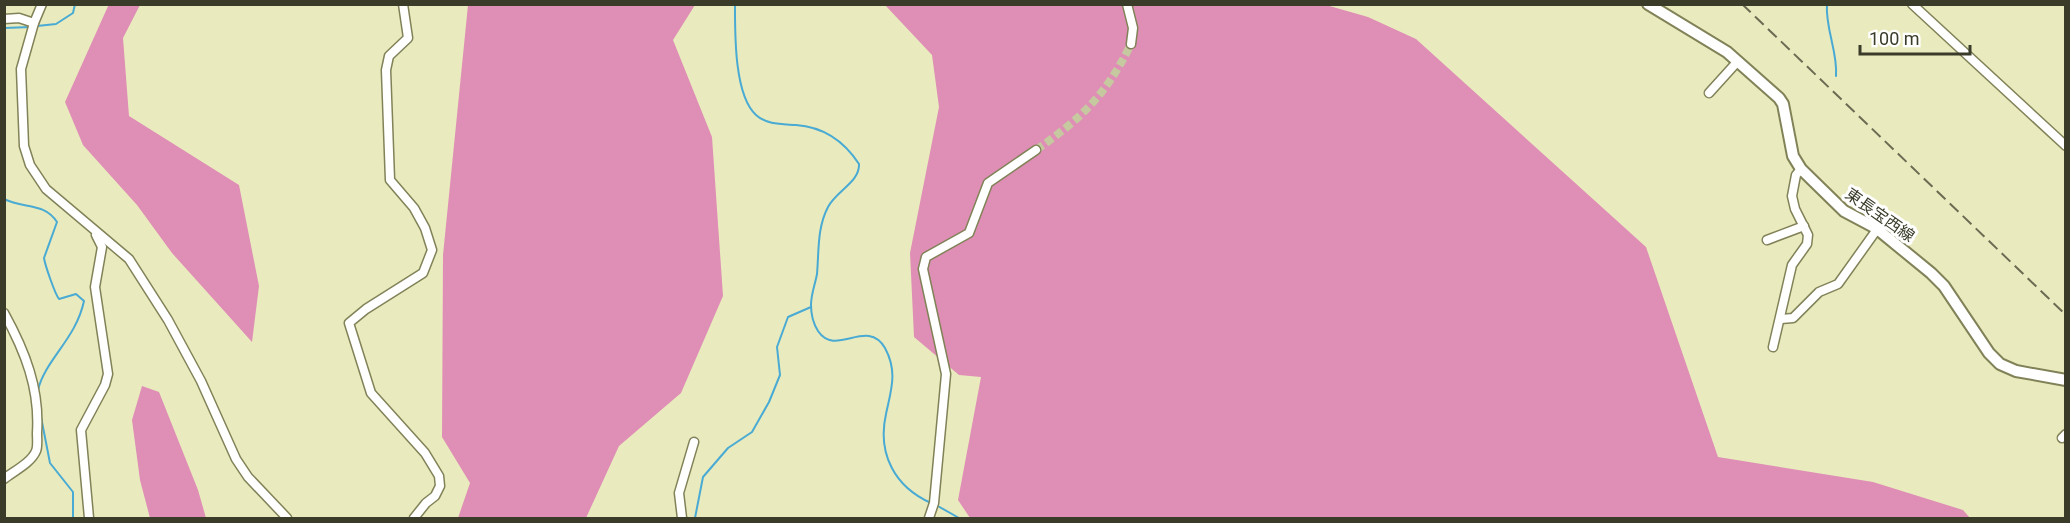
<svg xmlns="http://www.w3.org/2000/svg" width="2070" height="523" viewBox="0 0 2070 523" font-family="Roboto,'Noto Sans JP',sans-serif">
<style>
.forest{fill:#df8eb5}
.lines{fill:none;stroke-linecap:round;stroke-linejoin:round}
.stream{stroke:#49aad4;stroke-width:2}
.minor-tunnel{stroke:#c6c8a0;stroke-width:8;stroke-dasharray:8 4;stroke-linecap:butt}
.minor-casing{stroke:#818258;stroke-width:11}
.major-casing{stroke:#818258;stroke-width:14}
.minor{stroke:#fff;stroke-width:8}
.major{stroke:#fff;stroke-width:10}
.rail{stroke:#6a6b52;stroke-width:2;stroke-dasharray:12 6;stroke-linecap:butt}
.labels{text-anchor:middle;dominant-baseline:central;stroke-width:6;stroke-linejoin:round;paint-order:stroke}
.street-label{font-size:16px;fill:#3a3b29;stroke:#fff}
</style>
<rect width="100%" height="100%" fill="#e9ebbe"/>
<g class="forest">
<path d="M109,4L140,5L123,38L129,116L239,185L259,286L252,342L172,253L137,205L83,145L65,102Z"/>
<path d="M468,5H695L673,40L712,137L723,296L681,393L619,446L586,518H458L470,483L442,437L443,255Z"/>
<path d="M885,5H1326L1368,17L1416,39L1646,247L1718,457L1873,482L1963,510L1970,518H970L958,500L981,377L959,375L914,337L910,253L939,107L932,55Z"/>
<path d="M142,386L159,392L198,490L206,518H150L140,480L132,420Z"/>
</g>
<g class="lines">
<g class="stream">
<path d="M735,4C735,33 734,95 756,115C767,125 782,124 796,125C824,127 844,141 859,164C860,182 836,191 828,207C817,228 819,251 817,274C815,285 811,294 811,305C811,315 813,323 818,331C836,358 867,317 885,348C898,372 891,390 886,414C877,454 895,487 931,503"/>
<path d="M1827,4C1825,28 1838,52 1836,76"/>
<path d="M37,26L56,24L73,13L75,4"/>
<path d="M4,28L31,27"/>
<path d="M4,199C24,209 44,202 57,222L44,258C45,265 55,294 59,299L76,294L84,301C76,339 45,360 38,390"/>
<path d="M41,417L50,463L73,492V518"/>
<path d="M936,505L959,518"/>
<path d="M695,518L703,477L728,448L752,432L769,402L780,375L777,347L788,317L811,307"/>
</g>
<path class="minor-tunnel" d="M1036,150C1082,118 1106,95 1131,44"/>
<defs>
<g id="minor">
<path d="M42,4L34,23L21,69L24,146L30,165L46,189L129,259L168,320L201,381L236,459L248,477L287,518"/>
<path d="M403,4L408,38L389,56L386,70L390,180L414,208L425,228L432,250L423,273L366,309L349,323L371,393L425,453L439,476L440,486L435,496L426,503L414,518"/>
<path d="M1127,4L1133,28L1131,44"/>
<path d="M1912,4L2066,146"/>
<path d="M4,19L19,18L34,23"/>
<path d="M1709,93L1738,61"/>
<path d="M1767,240L1804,226"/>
<path d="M4,313C25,351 40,389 37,433C37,438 38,447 36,451C31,463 14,471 4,479"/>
<path d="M1781,319L1793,318L1819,292L1838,284L1878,228"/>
<path d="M1773,347L1792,265L1807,244L1808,235L1795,209L1792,196L1796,175L1801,169"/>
<path d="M2062,438L2066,434"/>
<path d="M89,518L81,430L105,385L108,374L95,287L102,247L96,235"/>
<path d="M682,518L679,493L694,442"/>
<path d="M929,518L934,503L946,374L923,269L926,257L969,233L988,183L1036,150"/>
</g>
<path id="major" d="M1648,4L1727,52L1779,98L1783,104L1793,156L1801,169L1844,211L1876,228L1931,273L1944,286L1989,353L2000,364L2016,371L2066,380"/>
</defs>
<use href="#minor" class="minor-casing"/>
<use href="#major" class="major-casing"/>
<use href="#minor" class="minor"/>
<use href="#major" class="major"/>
<path class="rail" d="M1742,4L2066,315"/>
</g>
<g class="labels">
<g class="street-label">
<text transform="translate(1880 215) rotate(35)">東長宝西線</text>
</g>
</g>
<rect width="2070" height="523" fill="none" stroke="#3a3b29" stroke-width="12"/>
<path d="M1860 45v9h110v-9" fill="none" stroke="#3a3b29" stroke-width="3"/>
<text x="1869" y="45" font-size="18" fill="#3a3b29" stroke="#ffffff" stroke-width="4.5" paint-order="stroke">100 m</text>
</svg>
